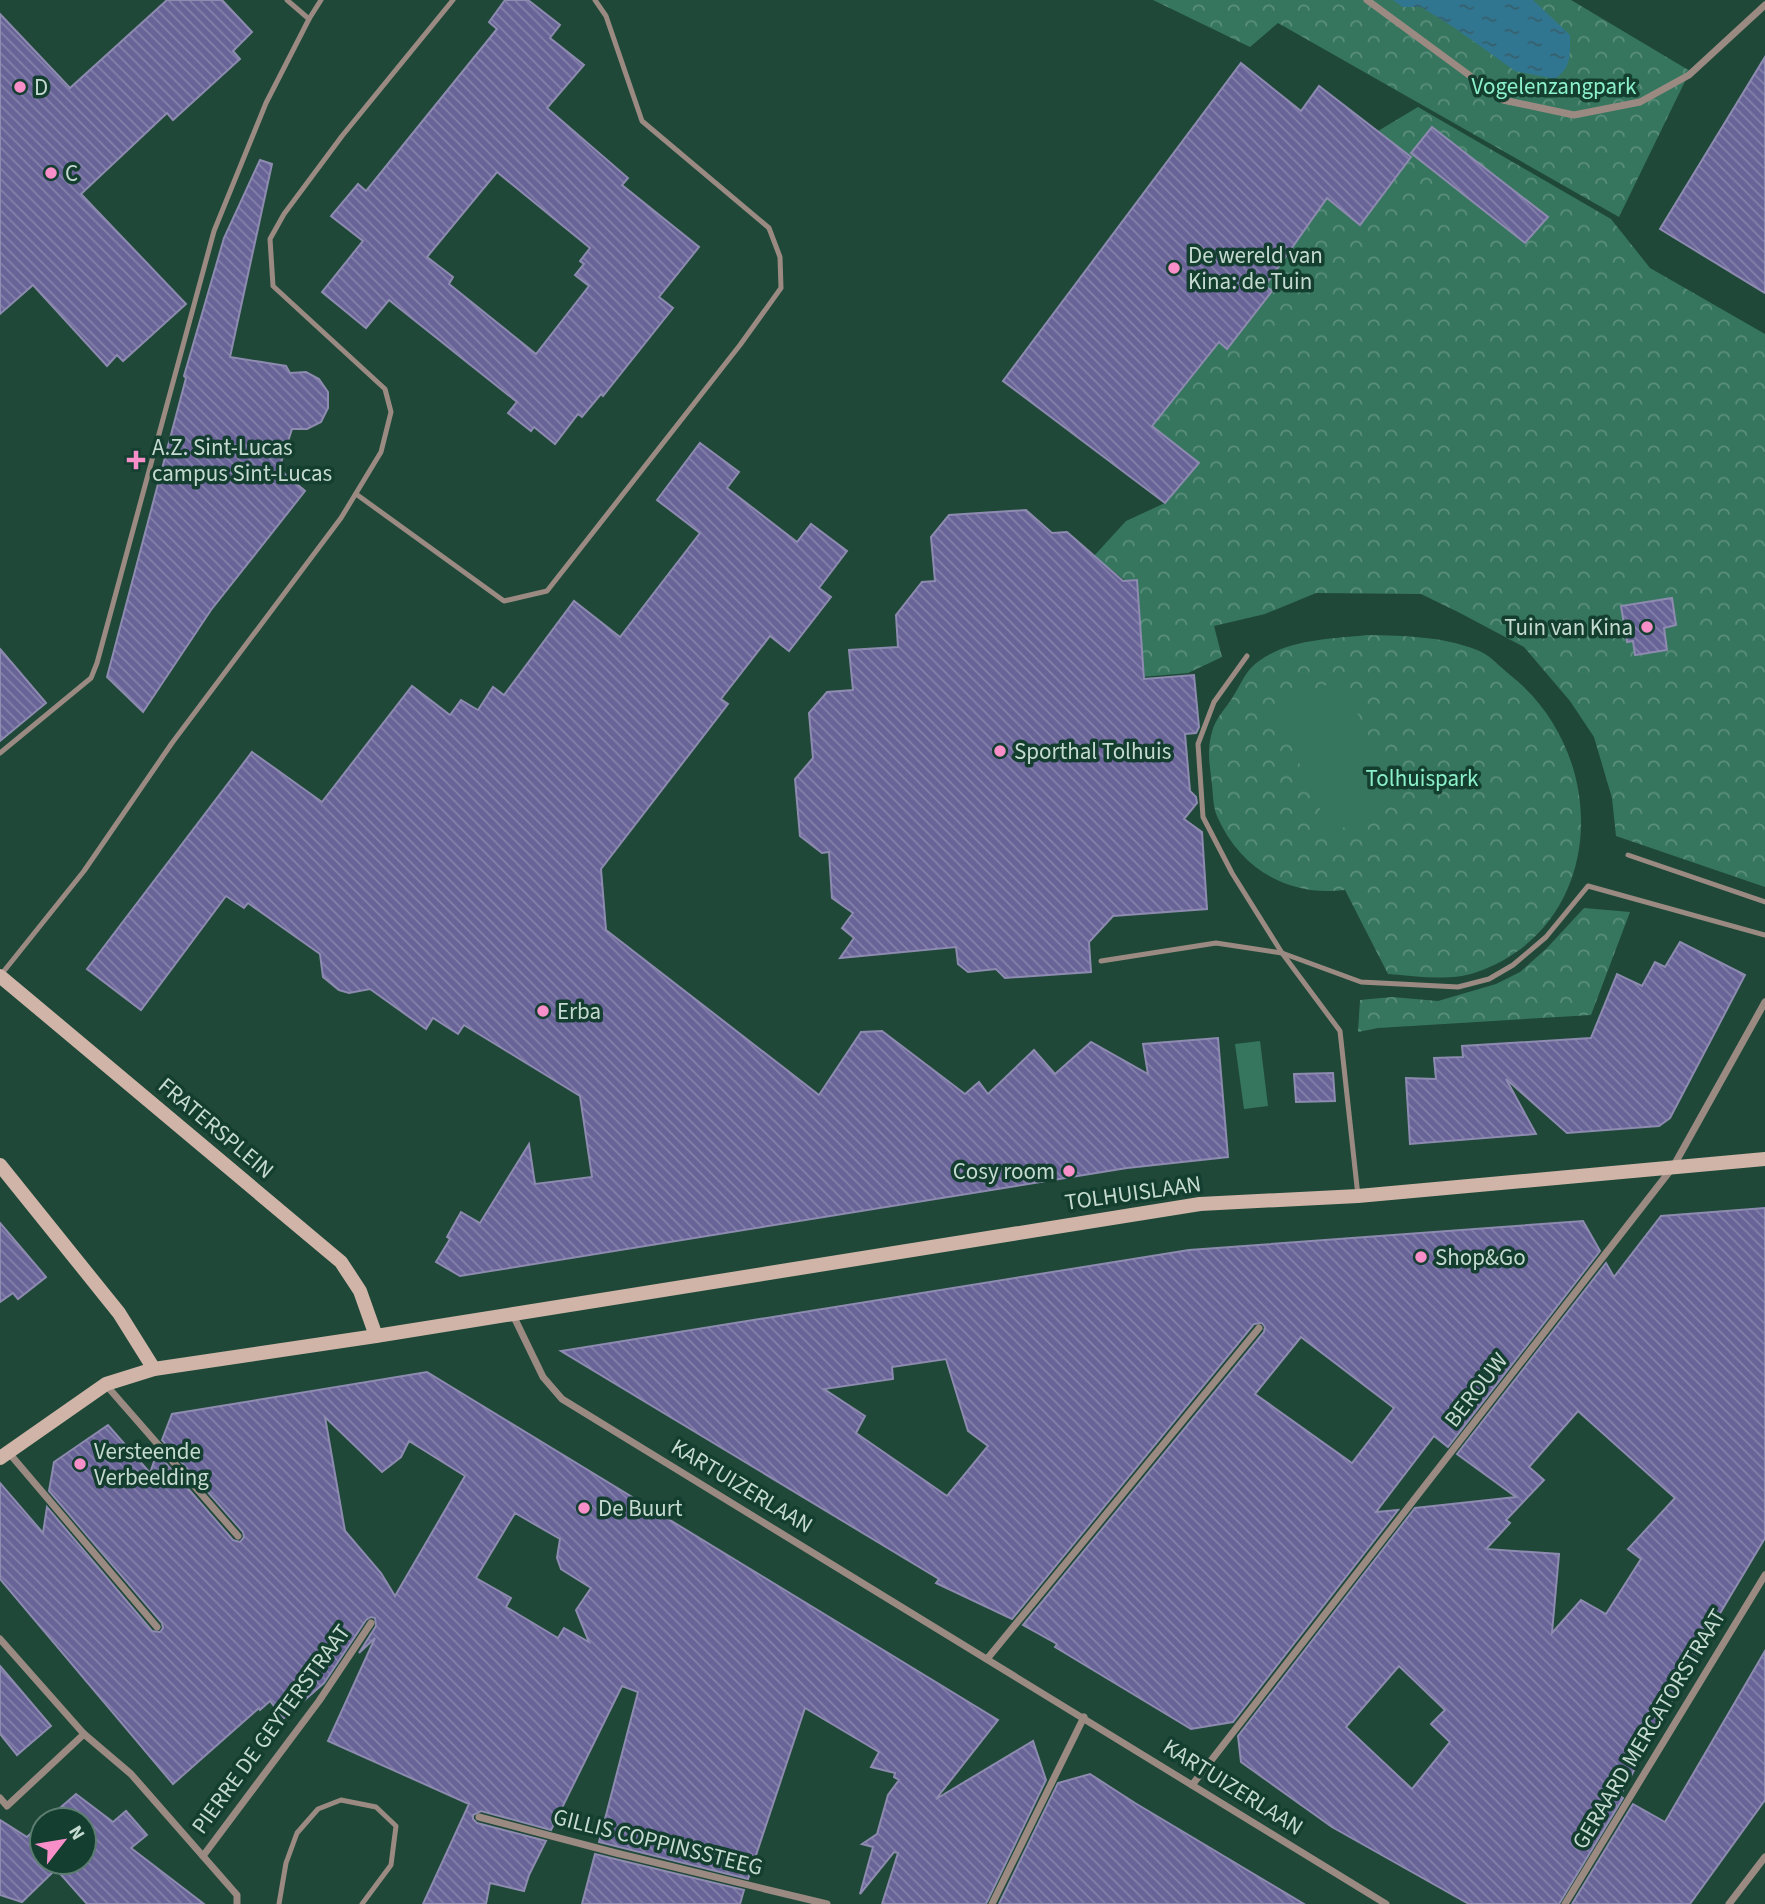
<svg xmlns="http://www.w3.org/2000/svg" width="1765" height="1904" viewBox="0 0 1765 1904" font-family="'Source Sans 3',sans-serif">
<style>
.park{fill:url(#park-crowns)}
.pitch{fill:#36765f}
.water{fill:url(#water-ripples)}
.building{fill:url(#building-back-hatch);stroke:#8d8baf;stroke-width:2;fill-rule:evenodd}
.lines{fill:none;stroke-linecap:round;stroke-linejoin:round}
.lane{stroke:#9b8a82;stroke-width:5}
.street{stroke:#9b8a82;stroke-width:7}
.secondary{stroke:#cfb4a7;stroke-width:14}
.poi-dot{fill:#f98fc9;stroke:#143e2f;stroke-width:2.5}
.labels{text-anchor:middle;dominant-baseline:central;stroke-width:7;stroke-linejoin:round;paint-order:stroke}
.park-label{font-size:23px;fill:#8cf1cb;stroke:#143e2f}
.poi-label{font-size:23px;fill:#c5dbd1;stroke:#143e2f;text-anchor:start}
.street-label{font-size:23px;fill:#c5dbd1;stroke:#143e2f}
</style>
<defs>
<pattern id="park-crowns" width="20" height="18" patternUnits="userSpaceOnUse" patternTransform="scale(1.75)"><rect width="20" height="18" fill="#36765f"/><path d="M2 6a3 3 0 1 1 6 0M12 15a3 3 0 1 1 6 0" fill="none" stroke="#5b8f7c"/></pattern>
<pattern id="water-ripples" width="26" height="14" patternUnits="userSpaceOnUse" patternTransform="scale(1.75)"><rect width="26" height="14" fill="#317691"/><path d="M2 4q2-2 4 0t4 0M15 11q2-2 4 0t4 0" fill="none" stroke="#365f6c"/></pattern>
<pattern id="building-back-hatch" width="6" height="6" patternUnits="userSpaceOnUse" patternTransform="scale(1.75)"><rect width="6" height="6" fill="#696498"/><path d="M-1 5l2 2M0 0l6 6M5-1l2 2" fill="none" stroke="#8481aa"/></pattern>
</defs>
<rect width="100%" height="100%" fill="#1f4839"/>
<g class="park">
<path d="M1153,0H1571L1690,71L1619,217L1278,23L1250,47Z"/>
<path d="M1418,107L1611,219L1650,268L1765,334V887L1616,836L1612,798L1594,737L1570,701L1524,647L1460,613L1421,594L1316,593L1265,614L1214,626L1222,657L1188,673L1141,677L1132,586L1094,556L1126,521L1165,503L1198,463L1152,426L1219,342L1271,290L1265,286L1327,198L1359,224L1360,155L1378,131Z"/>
<path d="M1367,635C1404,636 1442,636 1477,650C1489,654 1500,667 1510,675C1611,754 1608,926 1477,972C1448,982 1417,976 1388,974L1345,890C1288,897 1240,869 1217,816C1213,807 1213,794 1212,784C1210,768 1207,752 1211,736C1216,715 1225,711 1234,695C1242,682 1246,670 1259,661C1289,639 1331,639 1367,635Z"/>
<path d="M1584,908L1630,912L1591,1015L1378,1028L1358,1032L1360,1000L1392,997L1438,1001L1496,984L1520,972L1547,948Z"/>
</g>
<g class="pitch">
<path d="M1341,678L1399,803L1331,833L1275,710Z"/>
<path d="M1260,1041L1268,1106L1244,1109L1235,1044Z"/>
</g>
<path class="water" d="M1393,0H1533L1570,35C1570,55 1572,67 1555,79L1515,71L1455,28L1421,7H1403Z"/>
<g class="building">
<path d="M167,0H222L252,32L233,51L240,59L173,120L167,113L81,194L186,304L123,361L117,355L107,366L33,285L0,314V14L70,88Z"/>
<path d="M505,0H528L560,25L550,38L584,65L547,108L628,178L622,185L699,247L659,297L673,308L603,396L601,394L582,417L578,414L555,444L534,427L531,431L508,413L517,402L389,300L366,328L322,292L363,241L331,216L358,184L366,191L497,29L489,22ZM497,172L590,248L580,261L584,264L575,275L589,286L536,354L449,284L453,277L427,257Z"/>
<path d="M1765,57V293L1660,229Z"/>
<path d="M1241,63L1301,111L1319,86L1411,157L1360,225L1327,198L1265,286L1272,291L1227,349L1219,342L1152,426L1199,463L1165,503L1003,381Z"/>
<path d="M1432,127L1548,217L1525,243L1411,153Z"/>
<path d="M260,160L272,164L230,357L286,366L290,373L306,372L319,379L328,392V408L321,422L307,429H292L279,469L305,491L211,610L143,712L107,677L186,378L184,376L224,238Z"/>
<path d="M700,443L739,472L727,488L797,542L811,524L847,551L819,588L831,597L789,651L770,636L721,699L728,704L601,869L606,930L819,1095L861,1032L882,1031L965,1094L979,1082L988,1094L1034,1050L1055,1074L1091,1042L1148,1074L1143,1044L1218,1038L1228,1157L1127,1168L460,1276L436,1262L450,1239L447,1237L461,1212L480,1223L529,1144L535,1184L592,1177L580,1096L464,1025L458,1034L433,1018L426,1029L370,989L349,993L339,990L323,977L320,954L248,903L244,908L226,896L141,1010L87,969L252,752L322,802L412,686L450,715L461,700L478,710L493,687L504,695L574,601L620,637L700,533L657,500Z"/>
<path d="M1026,510L1052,533L1067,532L1123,581L1137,580L1144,679L1194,675L1199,727L1196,733L1185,734L1190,791L1196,797L1197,803L1184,819L1202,832L1207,909L1113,916L1089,942L1091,972L1005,978L996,969L968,972L958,964L956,947L840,958L854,938L842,928L853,913L832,898L829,852L822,853L800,836L795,779L813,758L809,713L827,692L853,690L849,650L898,647L896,615L922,582L935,581L931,537L949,515Z"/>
<path d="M1672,598L1676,625L1664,628L1667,650L1635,655L1633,641L1627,642L1621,606Z"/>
<path d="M0,649L46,703L0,741Z"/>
<path d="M1680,942L1745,975L1670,1118L1659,1126L1567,1133L1506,1079L1536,1134L1410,1144L1406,1078L1436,1079L1434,1058L1463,1057L1462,1046L1591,1038L1617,974L1642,986L1655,962L1665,967Z"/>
<path d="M1333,1073L1335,1101L1296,1102L1294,1074Z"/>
<path d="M1765,1208V1538L1719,1615L1620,1796L1623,1798L1559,1904H1469L1332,1827L1241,1762L1238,1736L1415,1508L1516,1497L1457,1454L1606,1263L1614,1277L1661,1216ZM1578,1411L1675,1498L1628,1549L1641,1559L1606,1614L1581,1600L1552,1633L1559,1554L1486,1549L1510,1523L1506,1520L1544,1480L1529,1467ZM1399,1666L1445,1710L1431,1724L1450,1742L1412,1789L1346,1727Z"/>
<path d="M1583,1221L1600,1251L1448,1447L1434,1436L1376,1512L1398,1510L1233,1722L1191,1729L1055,1647L1057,1644L1023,1625L1264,1332L1265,1327L1262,1323L1254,1324L1012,1619L936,1583L939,1579L561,1351L1189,1250ZM1301,1337L1394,1408L1352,1463L1255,1394ZM946,1359L968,1431L988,1446L947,1496L856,1433L865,1416L824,1389L893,1379L892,1367Z"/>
<path d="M0,1223L46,1277L18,1299L13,1293L0,1302Z"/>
<path d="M427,1372L998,1720L936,1799L1033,1741L1046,1780L986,1904H882L898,1853L894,1852L860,1894L873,1847L862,1844L877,1834L888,1795L899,1780L894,1777L895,1773L871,1767L879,1752L805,1708L748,1879L599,1842L638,1692L622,1686L551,1830L481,1811L473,1815V1819L477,1823L546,1841L529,1875L524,1891L490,1883L486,1904H423L469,1804L328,1741L375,1638L359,1653L376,1626L375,1618L371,1617L366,1620L324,1683L284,1718L270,1701L260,1710L259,1708L173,1784L0,1579V1483L43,1533L47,1507L152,1631L160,1632L163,1628L162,1623L49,1491L54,1462L108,1425L150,1473L157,1453L233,1540L240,1542L244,1537L243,1532L162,1440L172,1414ZM325,1417L382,1472L401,1457L409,1441L465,1476L395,1596L381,1573L345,1531ZM515,1513L560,1539L557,1558L561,1569L591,1588L576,1610L589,1642L564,1628L558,1638L506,1607L511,1598L476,1578Z"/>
<path d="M1765,1651V1800L1690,1904H1572L1633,1804L1665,1822Z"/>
<path d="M0,1666L51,1726L17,1755L0,1734Z"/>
<path d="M1090,1774L1135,1803L1304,1904H999L1058,1783Z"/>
<path d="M76,1794L113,1822L126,1811L147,1835L131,1848L204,1904H87L56,1869L22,1902L0,1895V1820L27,1837L42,1823V1862H84V1820H46Z"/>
<path d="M595,1854L615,1859L744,1890L740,1904H582Z"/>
</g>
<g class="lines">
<g class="lane">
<path d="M287,0L309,19"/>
<path d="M356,494L504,601L547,591L740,345L781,288L780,257L769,228L642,121L606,16L595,0"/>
<path d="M1247,656L1214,702L1198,744L1203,817L1232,873L1282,953L1340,1031L1358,1196"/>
<path d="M0,753L91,678L97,663L214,231L266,103L309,19L321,0"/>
<path d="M1628,855L1765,902"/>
<path d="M1101,961L1216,943L1282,953L1361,982L1458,987L1489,979L1513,965L1546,937L1588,886L1765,935"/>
<path d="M0,976L84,871L172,743L341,518L381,452L391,412L385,389L273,286L270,239L284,214L342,136L453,0"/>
<path d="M279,1904L286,1863L297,1833L318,1809L341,1800L376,1807L396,1826L391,1865L362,1904"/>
</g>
<g class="street">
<path d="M1367,0L1503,100L1574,115L1640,102L1689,75L1765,5"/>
<path d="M512,1313L543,1377L562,1399L1386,1904"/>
<path d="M106,1385L238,1536"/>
<path d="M9,1453L157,1627"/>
<path d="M0,1639L84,1734L7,1806L0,1798"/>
<path d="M987,1659L1259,1328"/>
<path d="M84,1734L131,1774L237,1895V1904"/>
<path d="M1192,1785L1673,1167L1765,1002"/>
<path d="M479,1817L616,1853L827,1904"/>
<path d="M203,1856L319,1701L371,1623"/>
<path d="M992,1904L1084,1717"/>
<path d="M1565,1904L1765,1575"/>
<path d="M1729,1904L1765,1857"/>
</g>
<g class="secondary">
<path d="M0,976L341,1262L360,1291L376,1336"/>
<path d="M0,1165L119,1313L154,1369"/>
<path d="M0,1458L106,1384L154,1369L376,1336L1200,1204L1358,1196L1765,1159"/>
</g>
</g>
<g class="poi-dot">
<circle cx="20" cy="87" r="7"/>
<circle cx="51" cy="173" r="7"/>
<circle cx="1174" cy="268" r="7"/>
<path d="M132.5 449.5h7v7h7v7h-7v7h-7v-7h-7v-7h7z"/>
<circle cx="1647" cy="627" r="7"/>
<circle cx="1000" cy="751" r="7"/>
<circle cx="543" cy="1011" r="7"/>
<circle cx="1069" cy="1171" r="7"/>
<circle cx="1421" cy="1257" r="7"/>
<circle cx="80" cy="1464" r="7"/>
<circle cx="584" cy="1508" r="7"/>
</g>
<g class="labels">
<g class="park-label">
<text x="1554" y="86">Vogelenzangpark</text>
<text x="1422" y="778">Tolhuispark</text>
</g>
<g class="poi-label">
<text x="34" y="87">D</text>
<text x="65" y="173">C</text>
<text x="1188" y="255">De wereld van<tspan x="1188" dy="26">Kina: de Tuin</tspan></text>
<text x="152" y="447">A.Z. Sint-Lucas<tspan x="152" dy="26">campus Sint-Lucas</tspan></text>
<text x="1633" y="627" text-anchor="end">Tuin van Kina</text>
<text x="1014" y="751">Sporthal Tolhuis</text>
<text x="557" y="1011">Erba</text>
<text x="1055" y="1171" text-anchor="end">Cosy room</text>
<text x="1435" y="1257">Shop&amp;Go</text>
<text x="94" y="1451">Versteende<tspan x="94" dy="26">Verbeelding</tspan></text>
<text x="598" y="1508">De Buurt</text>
</g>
<g class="street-label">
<text transform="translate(216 1128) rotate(40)">FRATERSPLEIN</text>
<text transform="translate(1133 1193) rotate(-8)">TOLHUISLAAN</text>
<text transform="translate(1476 1390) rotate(-52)">BEROUW</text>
<text transform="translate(742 1486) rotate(31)">KARTUIZERLAAN</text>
<text transform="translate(271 1729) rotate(-54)">PIERRE DE GEYTERSTRAAT</text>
<text transform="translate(1649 1729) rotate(-59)">GERAARD MERCATORSTRAAT</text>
<text transform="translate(1233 1787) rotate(32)">KARTUIZERLAAN</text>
<text transform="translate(658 1842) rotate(14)">GILLIS COPPINSSTEEG</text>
</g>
</g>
<g transform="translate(63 1841) rotate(59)"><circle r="33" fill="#143e2f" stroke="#5b7d70" stroke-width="2"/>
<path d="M0-5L12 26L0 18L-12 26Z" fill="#f98fc9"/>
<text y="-10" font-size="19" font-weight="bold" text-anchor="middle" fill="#c5dbd1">N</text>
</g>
</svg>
